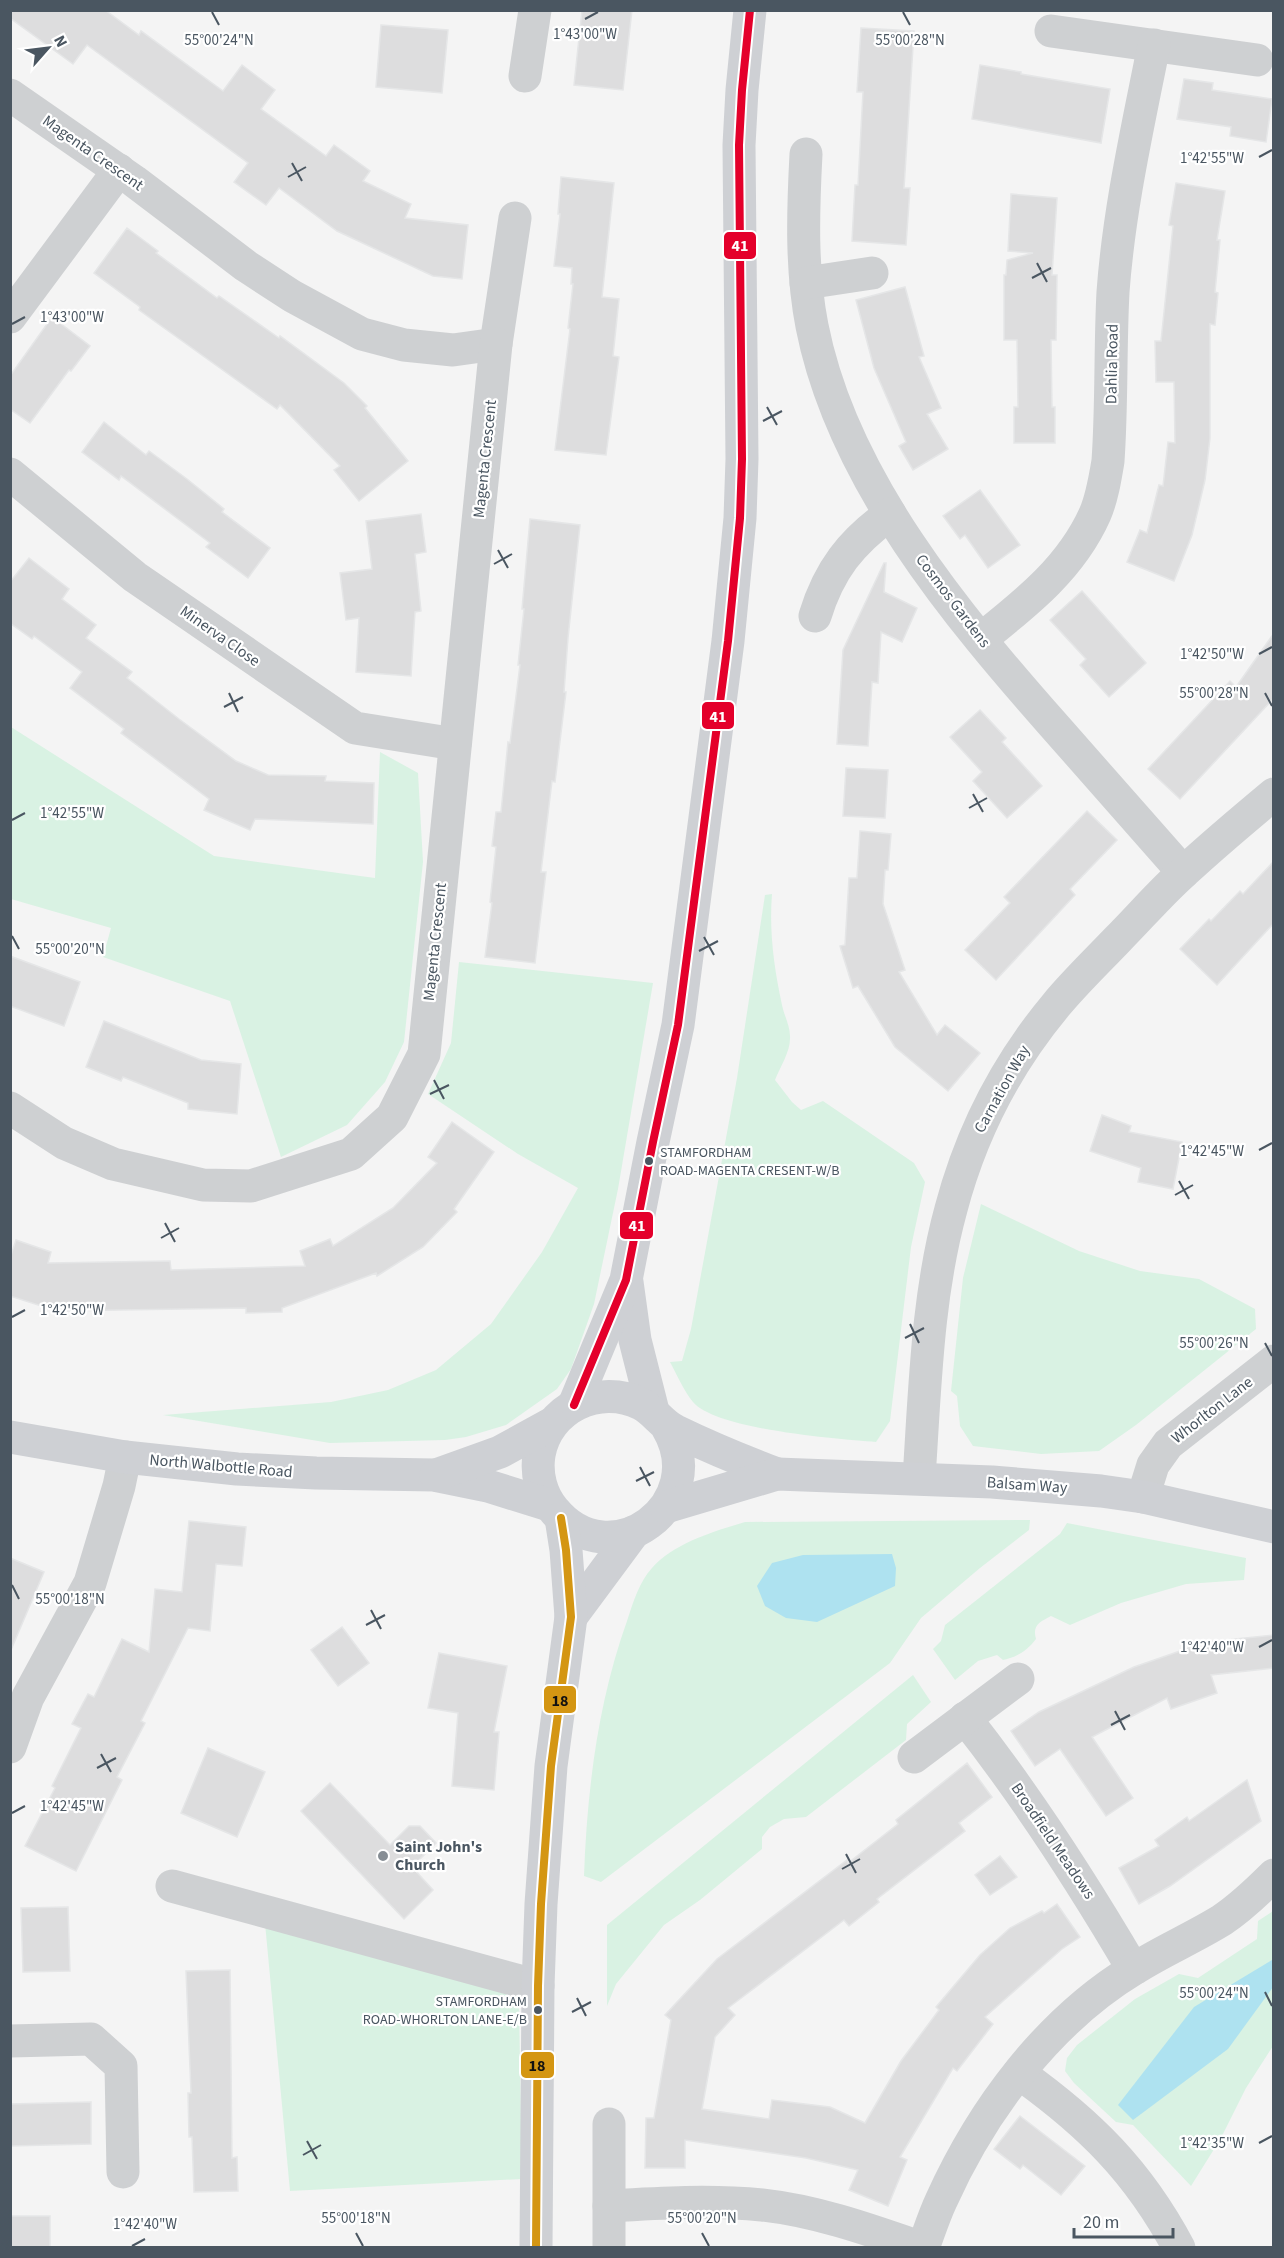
<svg xmlns="http://www.w3.org/2000/svg" width="1284" height="2258" viewBox="0 0 1284 2258" font-family="'Source Sans 3',sans-serif">
<style>
.green{fill:#d9f2e3}
.water{fill:#aee2f0}
.building{fill:#ddddde;stroke:#e5e6e7;stroke-width:1.5}
.lines{fill:none;stroke-linecap:round;stroke-linejoin:round}
.street{stroke:#ced0d2;stroke-width:33}
.secondary{stroke:#ced0d4;stroke-width:33}
.bus-1-casing{stroke:#fff;stroke-width:12}
.bus-2-casing{stroke:#fff;stroke-width:12}
.bus-1{stroke:#e4002b;stroke-width:8}
.bus-2{stroke:#d49613;stroke-width:8}
.ticks{fill:none;stroke:#4a5661;stroke-width:2}
.bus-dot{fill:#4a5661;stroke:#fff;stroke-width:2}
.poi-dot{fill:#868d94;stroke:#fff;stroke-width:2}
.labels{text-anchor:middle;dominant-baseline:central;stroke-width:4.5;stroke-linejoin:round;paint-order:stroke}
.bus-label{font-size:14px;fill:#4a5661;stroke:#fff;text-anchor:start}
.street-label{font-size:16px;fill:#4a5661;stroke:#fff}
.poi-label{font-size:16px;font-weight:bold;fill:#4a5661;stroke:#fff;text-anchor:start}
.ticks-label{font-size:15px;text-anchor:middle;fill:#4a5661;stroke:#fff;stroke-width:4.5;stroke-linejoin:round;paint-order:stroke}
.line-badge{stroke:#fff;stroke-width:2}
.badge-label{font-size:16px;text-anchor:middle;font-weight:bold;fill:#fff}
.pale-badge-label{font-size:16px;text-anchor:middle;font-weight:bold;fill:#111}
</style>
<rect width="100%" height="100%" fill="#f4f4f4"/>
<g class="green">
<path d="M11,727L214,856L375,878L380,752L418,773L423,862L404,1042L385,1082L347,1125L281,1157L230,1001L103,957L111,928L11,899Z"/>
<path d="M772,894C769,932 774,968 782,1005C784,1015 790,1026 790,1036C791,1051 780,1067 775,1080L792,1102L801,1110L823,1101L914,1163L925,1182L911,1247L890,1421L876,1442C838,1439 717,1430 693,1402C684,1391 677,1375 670,1362L682,1361L691,1329L737,1078L765,895Z"/>
<path d="M459,962L653,983L618,1189L594,1304L571,1369L557,1389L506,1425L466,1437L445,1440L330,1443L163,1415L331,1402L388,1390L436,1370L491,1324L542,1252L578,1188L518,1154L428,1094L451,1043Z"/>
<path d="M981,1204L1079,1251L1140,1271L1199,1279L1255,1309L1256,1329L1136,1425L1099,1451L1041,1454L973,1446L960,1426L957,1396L951,1391L963,1278Z"/>
<path d="M1030,1520L1029,1530L980,1568L921,1618L890,1663L601,1882L584,1876C587,1790 598,1702 627,1621C633,1603 639,1582 652,1568C674,1543 715,1531 745,1522Z"/>
<path d="M1067,1523L1246,1558L1244,1580L1186,1584L1121,1603L1070,1625L1051,1616C1040,1622 1032,1625 1036,1639C1027,1651 1017,1657 1003,1660L997,1655L978,1661L955,1680L933,1649L941,1641L945,1625L1060,1534Z"/>
<path d="M913,1675L931,1702L907,1724L906,1740L806,1817L784,1819L770,1827L762,1837V1849L700,1900L664,1925L616,1984L607,2006V1925Z"/>
<path d="M1273,1911V2046L1246,2088L1221,2138L1191,2186L1133,2125L1116,2122L1074,2083L1065,2071L1067,2058L1077,2045L1135,1999L1179,1974L1198,1978L1257,1939L1258,1921Z"/>
<path d="M265,1923L498,1985L519,2005L522,2179L290,2191Z"/>
</g>
<g class="water">
<path d="M892,1554L896,1568L895,1586L817,1622L786,1618L765,1606L757,1586L772,1563L803,1555Z"/>
<path d="M1272,1960L1273,1987L1228,2049L1133,2120L1118,2105L1194,2007Z"/>
</g>
<g class="building">
<path d="M10,10H105L139,35L141,31L223,91L242,65L275,90L261,109L326,156L334,145L370,171L363,181L411,204L405,218L468,225L462,279L433,276L337,231L279,188L266,205L234,182L248,163L87,45L73,64L10,18Z"/>
<path d="M582,10H632L623,90L574,85Z"/>
<path d="M381,25L448,30L442,93L376,87Z"/>
<path d="M861,28L914,31L904,188H910L906,245L852,241L855,185H858L863,92H857Z"/>
<path d="M980,65L1021,72V74L1110,89L1101,143L972,119Z"/>
<path d="M1184,79L1213,83L1212,90L1272,99L1266,142L1230,136L1231,127L1177,119Z"/>
<path d="M561,177L614,183L602,297L619,299L613,356L619,357L606,455L555,450L570,329L568,328L573,284H571L572,268L554,266L560,214H558Z"/>
<path d="M1176,183L1225,191L1217,240H1220L1215,292L1218,293L1215,325L1210,324V438L1205,480L1192,535L1174,581L1127,562L1140,530L1147,533L1159,485L1163,486L1168,442L1175,443L1174,382H1156L1155,341H1161L1173,226L1169,225Z"/>
<path d="M1011,194L1057,198L1052,275H1057L1056,340H1051L1052,407H1055V443H1014V407H1018L1017,340H1004V275H1006L1007,260L1033,253L1008,251Z"/>
<path d="M127,228L158,251L156,253L217,298L219,296L279,338L280,336L344,383L367,406L365,408L408,461L359,501L334,470L340,466L280,405L277,409L139,310L140,307L94,273Z"/>
<path d="M905,287L924,356L919,357L941,408L927,414L948,449L913,470L899,446L906,442L874,368L856,300Z"/>
<path d="M52,317L90,346L71,371L69,370L30,423L10,409V376Z"/>
<path d="M104,422L146,455L149,451L187,479L224,509L222,512L270,548L248,578L206,547L210,543L121,476L119,480L82,452Z"/>
<path d="M980,490L1020,545L988,568L965,535L960,539L943,516Z"/>
<path d="M421,514L426,552L415,554L421,611L415,612L411,676L356,672L359,618L346,620L340,573L372,569L366,521Z"/>
<path d="M530,519L580,525L568,638L564,692H566L555,782L552,781L541,872H546L535,963L485,957L492,903L490,902L496,847L492,846L496,812H501L508,742L510,743L520,665H518L524,609H522Z"/>
<path d="M29,558L69,589L62,599L96,625L86,638L132,672L127,678L179,719L236,761L268,775L326,776L325,781L374,783L373,824L255,819L250,830L204,810L209,799L121,733L124,729L70,688L82,672L34,636L32,639L10,623V582Z"/>
<path d="M884,563H886L884,592L917,608L902,642L881,632L878,683L872,682L868,746L837,744L843,650Z"/>
<path d="M1082,591L1146,663L1109,697L1080,665L1086,659L1050,620Z"/>
<path d="M1274,633V698L1180,799L1148,769L1230,681L1236,687Z"/>
<path d="M980,710L1006,738L1002,742L1042,786L1007,818L973,781L982,772L950,737Z"/>
<path d="M846,768L888,770L885,818L843,816Z"/>
<path d="M1087,811L1117,840L1070,889L1075,895L996,980L965,950L1010,903L1004,897Z"/>
<path d="M860,831L891,834L888,870H885L883,904L905,970L899,972L937,1035L945,1025L980,1053L948,1091L895,1047L858,986L853,988L840,946L845,945L849,878H857Z"/>
<path d="M1274,861V923L1217,985L1180,949L1209,919L1211,921L1240,891L1243,894Z"/>
<path d="M10,956L80,982L64,1026L10,1006Z"/>
<path d="M104,1021L201,1060L241,1064L237,1114L188,1109V1103L123,1077L121,1081L86,1067Z"/>
<path d="M1102,1115L1131,1126L1129,1132L1182,1142L1173,1189L1138,1182L1141,1168L1090,1151Z"/>
<path d="M452,1122L494,1152L454,1209L457,1212L423,1247L377,1276L376,1273L282,1308V1312L246,1313V1308L57,1311L10,1296V1258L16,1240L51,1252L48,1263L170,1261L171,1270L305,1266L300,1251L330,1239L333,1246L393,1208L437,1163L428,1157Z"/>
<path d="M189,1521L246,1527L242,1566L216,1564L210,1631L188,1628L141,1721L145,1723L117,1777L122,1780L76,1871L25,1846L55,1788L52,1786L81,1728L72,1724L88,1694L94,1697L122,1639L149,1652L155,1589L182,1592Z"/>
<path d="M10,1558L44,1572L11,1650H10Z"/>
<path d="M342,1627L369,1663L338,1686L311,1650Z"/>
<path d="M1274,1635V1668L1211,1675L1217,1693L1171,1709L1167,1698L1092,1737L1133,1798L1106,1816L1060,1749L1035,1766L1011,1731L1039,1712L1134,1667L1206,1642Z"/>
<path d="M439,1653L507,1666L494,1732H499L494,1790L452,1786L458,1713L428,1708Z"/>
<path d="M208,1748L265,1772L237,1837L181,1813Z"/>
<path d="M967,1763L992,1797L959,1823L965,1831L877,1899L879,1902L849,1926L844,1920L728,2008L735,2015L715,2037L702,2109L769,2119L772,2100L830,2107L865,2123L901,2061L939,2010L936,2007L980,1955L1010,1928L1042,1911L1044,1913L1057,1904L1080,1937L1062,1949L985,2017L993,2024L957,2071L953,2068L900,2157L907,2160L888,2206L849,2190L858,2170L806,2158L685,2140V2168H645L646,2118H654L671,2020L665,2015L717,1959L847,1860L848,1863L898,1824L896,1820Z"/>
<path d="M1247,1780L1261,1821L1170,1886L1139,1904L1119,1868L1159,1846L1155,1840L1187,1817L1189,1821Z"/>
<path d="M330,1783L390,1845L409,1826H420L436,1843L412,1867L433,1890L404,1919L301,1811Z"/>
<path d="M1000,1856L1017,1877L990,1895L975,1875Z"/>
<path d="M68,1907L70,1971L23,1972L21,1908Z"/>
<path d="M230,1970L232,2158L237,2157L238,2191L194,2192L192,2137H189L188,2093H191L186,1971Z"/>
<path d="M91,2102V2144L10,2146V2104Z"/>
<path d="M1020,2116L1085,2166L1061,2195L1023,2165L1020,2169L994,2149Z"/>
<rect x="10" y="2216" width="40" height="31"/>
</g>
<g class="lines">
<g class="street">
<path d="M1051,31L1257,60"/>
<path d="M525,76L535,10"/>
<path d="M10,95L134,181L246,266L292,296L362,334L404,345L453,350L496,344L515,218"/>
<path d="M806,154C803,211 801,270 812,326C842,479 957,616 1057,729C1099,777 1141,825 1183,872"/>
<path d="M806,283L872,273"/>
<path d="M10,317L119,170"/>
<path d="M10,474L135,577L355,728L455,744"/>
<path d="M815,616C829,570 851,542 890,514"/>
<path d="M981,639C1026,603 1071,568 1095,514C1102,498 1105,479 1108,461C1112,404 1110,348 1113,292C1119,209 1138,126 1154,45"/>
<path d="M10,1108L64,1143L113,1164L203,1185L251,1186L351,1154L392,1117L424,1054L496,344"/>
<path d="M919,1478C925,1389 927,1296 951,1209C971,1133 1006,1065 1056,1005C1075,982 1097,961 1118,939C1140,917 1161,892 1185,871C1213,845 1244,819 1274,794"/>
<path d="M1143,1497L1153,1465L1168,1444L1274,1361"/>
<path d="M965,1718C1028,1798 1082,1882 1133,1969"/>
<path d="M10,1747L28,1697L90,1583L119,1486L125,1457"/>
<path d="M914,1757L1018,1679"/>
<path d="M172,1886L538,1986"/>
<path d="M10,2041L91,2039L121,2066L123,2172"/>
<path d="M1019,2073C1089,2123 1138,2171 1179,2248"/>
<path d="M609,2206C660,2203 711,2200 762,2205C817,2211 870,2230 922,2248"/>
<path d="M609,2248V2124"/>
<path d="M923,2248C929,2232 934,2216 941,2201C982,2110 1048,2021 1134,1969C1162,1951 1193,1938 1222,1920C1240,1908 1258,1891 1274,1875"/>
</g>
<g class="secondary">
<path d="M627,1282L635,1340L653,1411"/>
<path d="M574,1405L626,1280L653,1142L678,1025L728,641L740,518L742,459L739,145L742,90L750,10"/>
<path d="M667,1427C713,1504 610,1579 554,1510C541,1495 536,1474 539,1455C547,1408 599,1383 641,1404C655,1411 662,1425 676,1431C709,1447 743,1461 777,1474"/>
<path d="M10,1437L125,1457L237,1469L316,1473L434,1475L488,1486L549,1505"/>
<path d="M436,1475L500,1452L551,1424"/>
<path d="M666,1507L777,1474L992,1482L1101,1491L1143,1497L1274,1527"/>
<path d="M571,1617L634,1532"/>
<path d="M536,2248L538,1986L541,1904L551,1766L571,1617L566,1550L561,1518"/>
</g>
<defs>
<path id="bus-1" d="M574,1405L626,1280L653,1142L678,1025L728,641L740,518L742,459L739,145L742,90L750,10"/>
<path id="bus-2" d="M536,2248L538,1986L541,1904L551,1766L571,1617L566,1550L561,1518"/>
</defs>
<use href="#bus-1" class="bus-1-casing"/>
<use href="#bus-2" class="bus-2-casing"/>
<use href="#bus-1" class="bus-1"/>
<use href="#bus-2" class="bus-2"/>
</g>
<path class="ticks" d="M212,12L219,25M903,12L910,25M585,19L598,12M1259,157L1272,150M292,163L302,181M288,177L306,167M1037,263L1047,282M1032,278L1051,268M12,324L25,317M767,407L777,425M763,421L782,411M498,550L508,568M494,564L512,554M1259,654L1272,647M229,693L238,712M1265,693L1272,706M224,707L243,697M973,794L983,812M969,808L987,798M12,820L25,813M12,936L19,949M704,937L714,955M699,951L718,941M434,1080L444,1099M430,1094L449,1085M1259,1150L1272,1143M1179,1181L1189,1199M1175,1195L1193,1185M165,1223L175,1242M161,1238L179,1228M12,1317L25,1310M910,1324L919,1343M905,1338L924,1328M1265,1343L1272,1356M640,1467L650,1486M636,1481L654,1472M12,1585L19,1599M371,1610L381,1629M366,1625L385,1615M1259,1647L1272,1640M1115,1711L1125,1730M1111,1725L1130,1715M101,1754L111,1772M97,1768L116,1758M12,1813L25,1806M846,1854L856,1873M842,1869L860,1859M1265,1992L1272,2006M577,1998L586,2016M572,2012L591,2002M307,2141L317,2159M1259,2143L1272,2136M303,2155L321,2145M356,2233L363,2246M702,2233L709,2246M132,2246L145,2239"/>
<g class="bus-dot">
<circle cx="649" cy="1161" r="5"/>
<circle cx="538" cy="2010" r="5"/>
</g>
<circle class="poi-dot" cx="383" cy="1856" r="6"/>
<g class="labels">
<g class="bus-label">
<text x="660" y="1153">STAMFORDHAM<tspan x="660" dy="18">ROAD-MAGENTA CRESENT-W/B</tspan></text>
<text x="527" y="2002" text-anchor="end">STAMFORDHAM<tspan x="527" dy="18">ROAD-WHORLTON LANE-E/B</tspan></text>
</g>
<g class="street-label">
<text transform="translate(93 153) rotate(35)">Magenta Crescent</text>
<text transform="translate(1112 364) rotate(-89)">Dahlia Road</text>
<text transform="translate(485 459) rotate(-84)">Magenta Crescent</text>
<text transform="translate(953 601) rotate(53)">Cosmos Gardens</text>
<text transform="translate(220 636) rotate(35)">Minerva Close</text>
<text transform="translate(435 942) rotate(-84)">Magenta Crescent</text>
<text transform="translate(1002 1089) rotate(-61)">Carnation Way</text>
<text transform="translate(1212 1410) rotate(-38)">Whorlton Lane</text>
<text transform="translate(221 1466) rotate(5)">North Walbottle Road</text>
<text transform="translate(1027 1485) rotate(4)">Balsam Way</text>
<text transform="translate(1053 1841) rotate(56)">Broadfield Meadows</text>
</g>
<g class="poi-label">
<text x="395" y="1847">Saint John's<tspan x="395" dy="18">Church</tspan></text>
</g>
</g>
<g class="ticks-label">
<text x="585" y="39">1°43'00"W</text>
<text x="219" y="45">55°00'24"N</text>
<text x="910" y="45">55°00'28"N</text>
<text x="1212" y="163">1°42'55"W</text>
<text x="72" y="322">1°43'00"W</text>
<text x="1212" y="659">1°42'50"W</text>
<text x="1214" y="698">55°00'28"N</text>
<text x="72" y="818">1°42'55"W</text>
<text x="70" y="954">55°00'20"N</text>
<text x="1212" y="1156">1°42'45"W</text>
<text x="72" y="1315">1°42'50"W</text>
<text x="1214" y="1348">55°00'26"N</text>
<text x="70" y="1604">55°00'18"N</text>
<text x="1212" y="1652">1°42'40"W</text>
<text x="72" y="1811">1°42'45"W</text>
<text x="1214" y="1998">55°00'24"N</text>
<text x="1212" y="2148">1°42'35"W</text>
<text x="356" y="2223">55°00'18"N</text>
<text x="702" y="2223">55°00'20"N</text>
<text x="145" y="2229">1°42'40"W</text>
</g>
<g class="line-badge">
<rect x="723" y="231" width="34" height="29" rx="6" fill="#e4002b"/>
<rect x="701" y="701" width="34" height="29" rx="6" fill="#e4002b"/>
<rect x="619" y="1211" width="35" height="29" rx="6" fill="#e4002b"/>
<rect x="543" y="1685" width="34" height="29" rx="6" fill="#d49613"/>
<rect x="520" y="2051" width="35" height="28" rx="6" fill="#d49613"/>
</g>
<g class="badge-label">
<text x="740" y="251">41</text>
<text x="718" y="722">41</text>
<text x="637" y="1231">41</text>
</g>
<g class="pale-badge-label">
<text x="560" y="1706">18</text>
<text x="537" y="2071">18</text>
</g>
<rect width="1284" height="2258" fill="none" stroke="#4a5661" stroke-width="24"/>
<g transform="translate(48 48) rotate(62)" stroke="#ffffff" stroke-width="4.5" paint-order="stroke">
<path d="M0-4.5L10 22L0 15L-10 22Z" fill="#4a5661"/>
<text y="-9" font-size="16" font-weight="bold" text-anchor="middle" fill="#4a5661">N</text>
</g>
<path d="M1074 2228v9h99v-9" fill="none" stroke="#4a5661" stroke-width="3"/>
<text x="1083" y="2228" font-size="18" fill="#4a5661" stroke="#ffffff" stroke-width="4.5" paint-order="stroke">20 m</text>
</svg>
